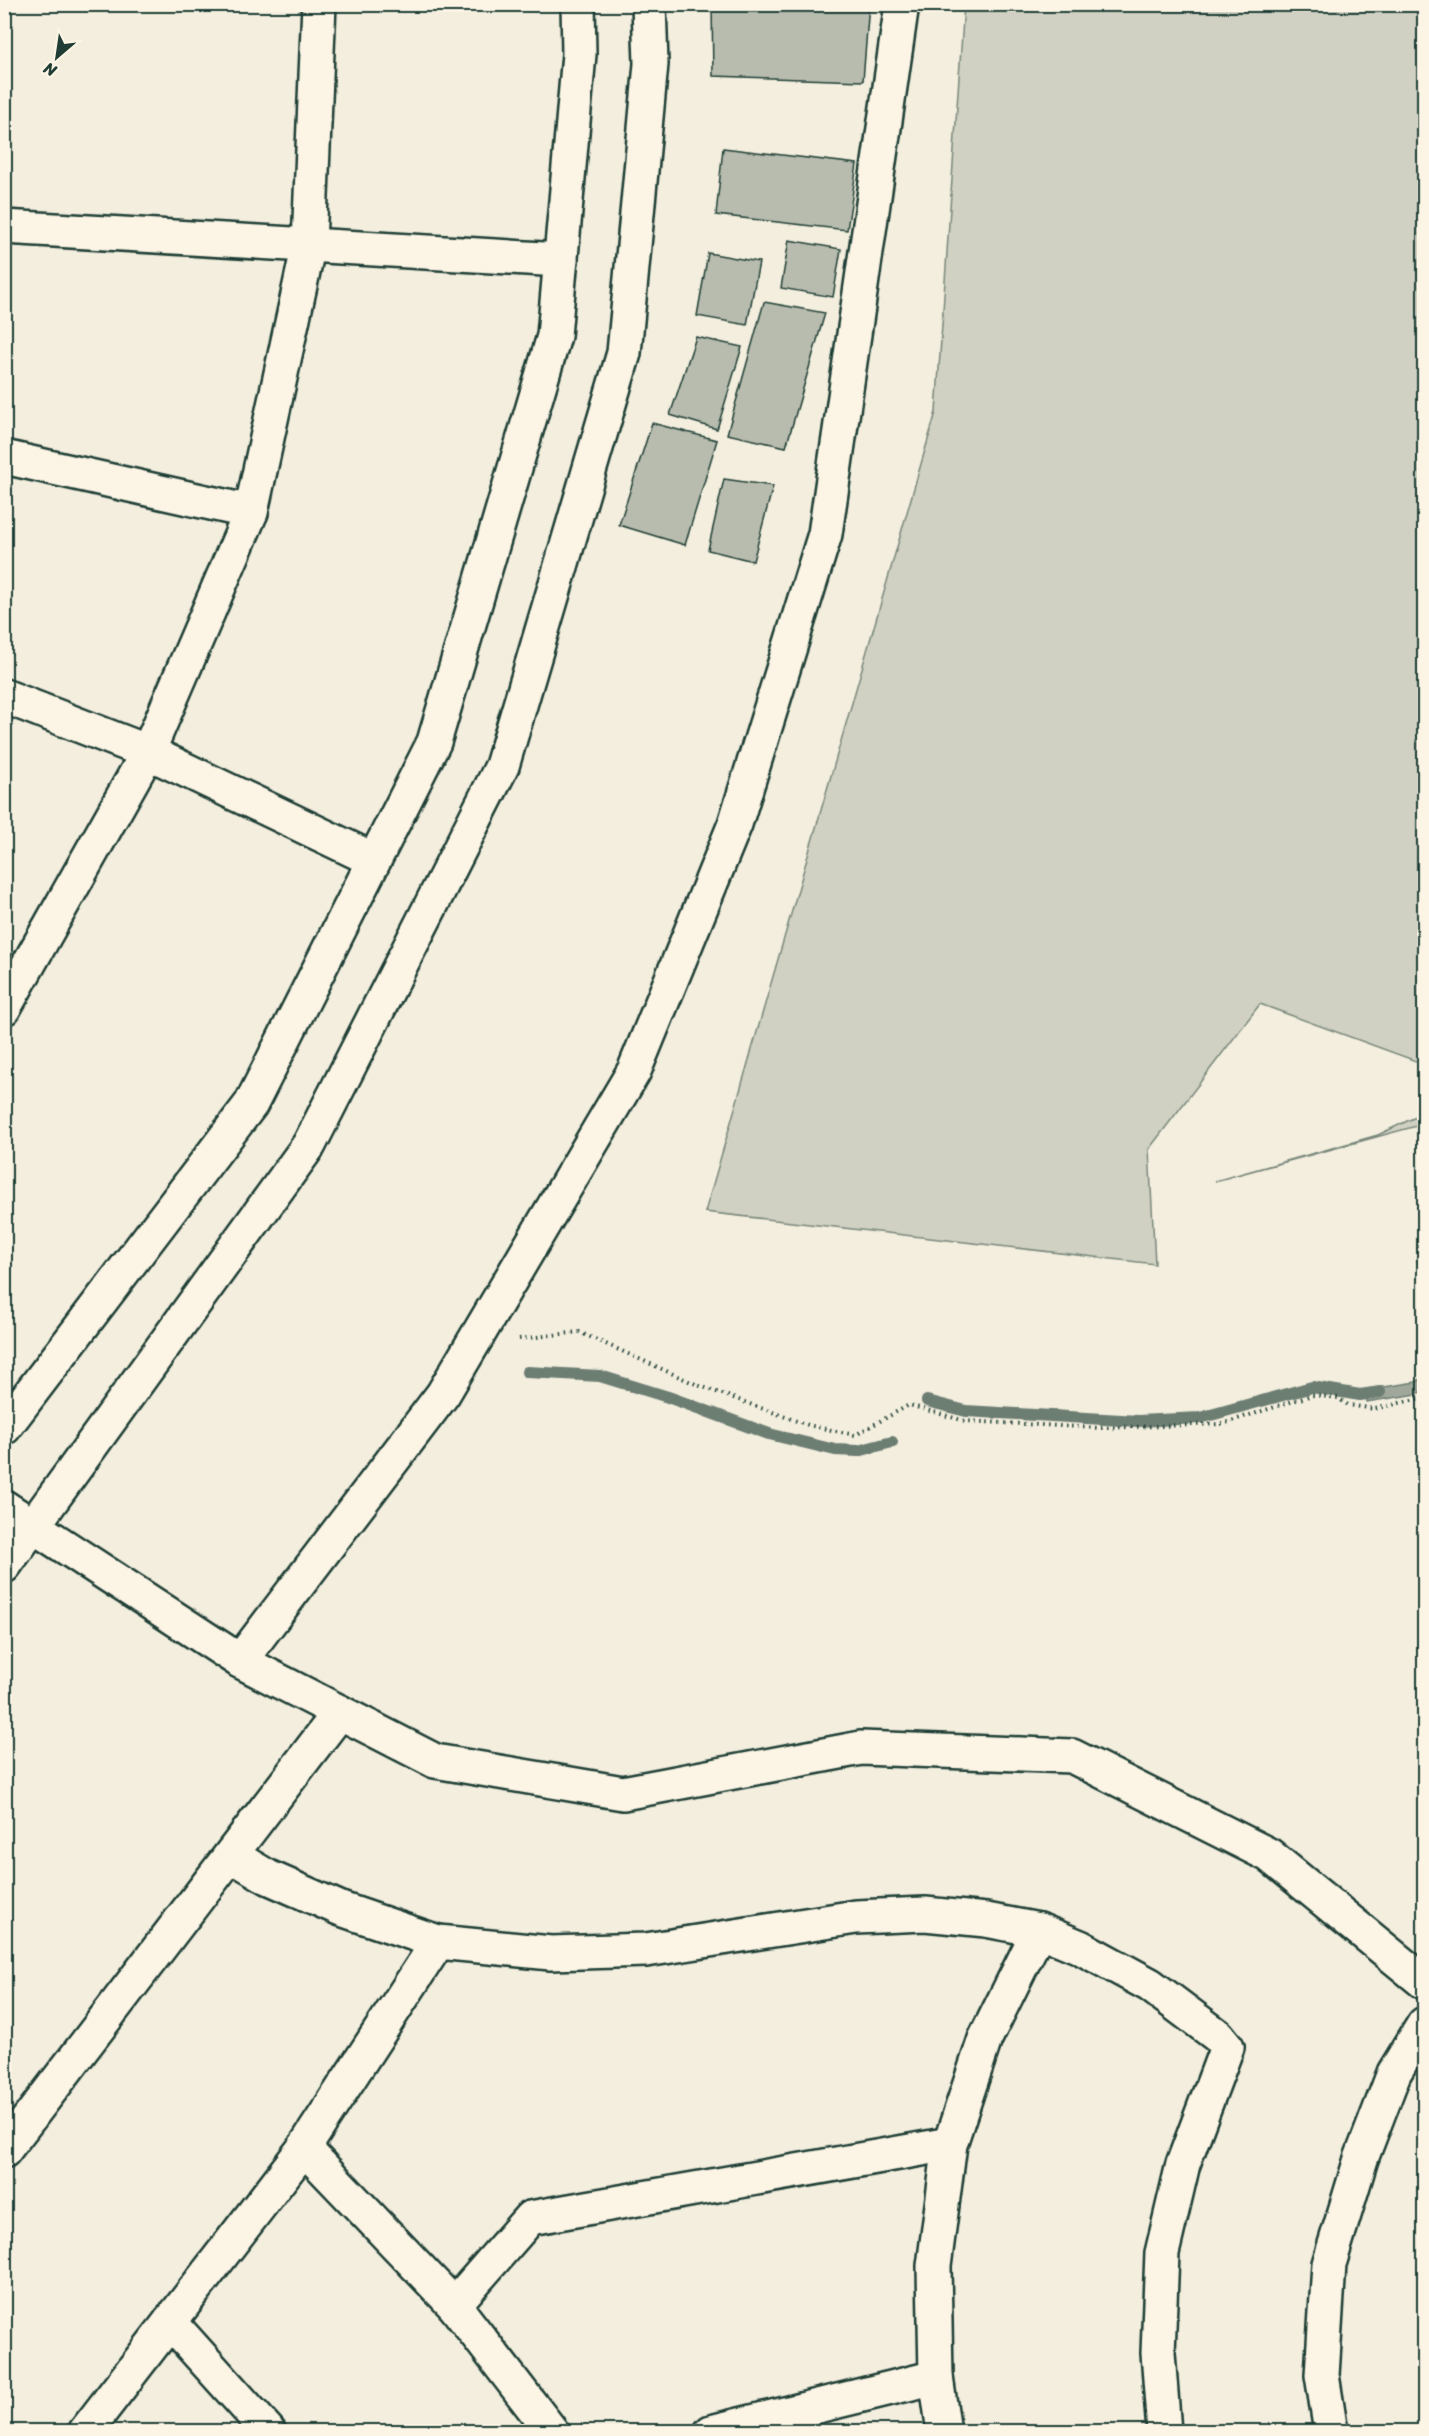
<svg xmlns="http://www.w3.org/2000/svg" width="1429" height="2436" viewBox="0 0 1429 2436" font-family="Sriracha,sans-serif">
<style>
.green{fill:#d0d1c2;stroke:#78877b;stroke-width:1.5}
.water{fill:#a0a89b;stroke:#6c7d72;stroke-width:1.5}
.lines{fill:none;stroke-linecap:round;stroke-linejoin:round}
.stream{stroke:#6c7d72;stroke-width:12}
.building{fill:#b8bcae;stroke:#1f3d34;stroke-width:1.5}
.minor-casing{stroke:#1f3d34;stroke-width:38}
.tertiary-casing{stroke:#1f3d34;stroke-width:38}
.path{stroke:#1f3d34;stroke-width:4;stroke-dasharray:1.5 4.5;stroke-linecap:butt}
.minor{stroke:#fcf5e5;stroke-width:33}
.tertiary{stroke:#fcf5e5;stroke-width:33}
</style>
<rect width="100%" height="100%" fill="#f3eede"/>
<filter id="ink" filterUnits="userSpaceOnUse"><feTurbulence type="fractalNoise" baseFrequency=".0167" numOctaves="2"/><feDisplacementMap in="SourceGraphic" scale="12" xChannelSelector="R" yChannelSelector="G"/><feConvolveMatrix kernelMatrix="1 2 1 2 8 2 1 2 1" color-interpolation-filters="sRGB"/></filter>
<g filter="url(#ink)">
<g class="green">
<path d="M964,5H1424V1064L1260,1004L1149,1149L1155,1264L705,1212L936,412Z"/>
<path d="M1424,1113V1124L1215,1181L1378,1135Z"/>
</g>
<g class="water">
<path d="M1424,1250V1288L1417,1260Z"/>
<path d="M1424,1377V1390L1417,1394L1367,1402L1364,1390L1416,1382Z"/>
</g>
<g class="lines">
<g class="stream">
<path d="M527,1372L600,1376L668,1397L769,1434L835,1450L858,1451L892,1442"/>
<path d="M927,1401L966,1411L1138,1421L1200,1418L1312,1387L1360,1395L1380,1392"/>
</g>
</g>
<g class="building">
<path d="M712,4H869L863,81L713,76Z"/>
<path d="M723,148L857,164L847,230L716,215Z"/>
<path d="M789,240L841,249L833,297L781,288Z"/>
<path d="M708,253L759,262L747,325L697,316Z"/>
<path d="M764,302L825,313L786,447L727,434Z"/>
<path d="M696,337L742,347L717,429L670,415Z"/>
<path d="M652,423L717,440L685,545L619,525Z"/>
<path d="M724,479L773,486L753,561L708,550Z"/>
</g>
<g class="lines">
<defs>
<g id="minor">
<path d="M4,227L561,260"/>
<path d="M4,457L251,512"/>
<path d="M4,696L148,752L374,860"/>
<path d="M4,1008L148,752L251,512L309,244L319,4"/>
<path d="M240,1661L443,1394L634,1071L735,824L825,534L902,4"/>
<path d="M438,1942L551,1953L646,1950L856,1917L925,1914L986,1920L1039,1930"/>
<path d="M304,2148L454,2305L552,2432"/>
<path d="M4,2151L340,1712"/>
<path d="M454,2305L530,2218L950,2144"/>
<path d="M170,2322L269,2432"/>
<path d="M85,2432L304,2148L438,1942L341,1909L268,1877L231,1855"/>
<path d="M711,2432L936,2377"/>
<path d="M944,2432L936,2377L934,2266L950,2144L985,2039L1039,1930L1080,1947L1150,1985L1218,2036L1227,2047L1183,2164L1162,2253L1158,2353L1164,2432"/>
</g>
<g id="tertiary">
<path d="M4,1428L251,1104L434,742L554,336L579,54L578,4"/>
<path d="M4,1507L240,1661L435,1761L623,1793L861,1748L1072,1756L1269,1855L1424,1982"/>
<path d="M4,1566L309,1145L502,766L624,353L651,64L649,4"/>
<path d="M1331,2432L1322,2375L1329,2264L1361,2159L1394,2073L1424,2024"/>
</g>
</defs>
<use href="#minor" class="minor-casing"/>
<use href="#tertiary" class="tertiary-casing"/>
<path class="path" d="M519,1339L579,1332L700,1386L808,1425L855,1435L909,1405L965,1421L1099,1428L1222,1424L1312,1395L1338,1398L1348,1405L1375,1409L1424,1397"/>
<use href="#minor" class="minor"/>
<use href="#tertiary" class="tertiary"/>
</g>
</g>
<rect width="1429" height="2436" fill="none" stroke="#fcf5e5" stroke-width="24"/>
<rect x="12" y="12" width="1405" height="2412" fill="none" stroke="#1f3d34" stroke-width="2" filter="url(#ink)"/>
<g transform="translate(57 57) rotate(209)" stroke="#fcf5e5" stroke-width="4.5" paint-order="stroke">
<path d="M0-4.5L10 22L0 15L-10 22Z" fill="#1f3d34"/>
<text y="-9" font-size="16" font-weight="bold" text-anchor="middle" fill="#1f3d34">N</text>
</g>
</svg>
